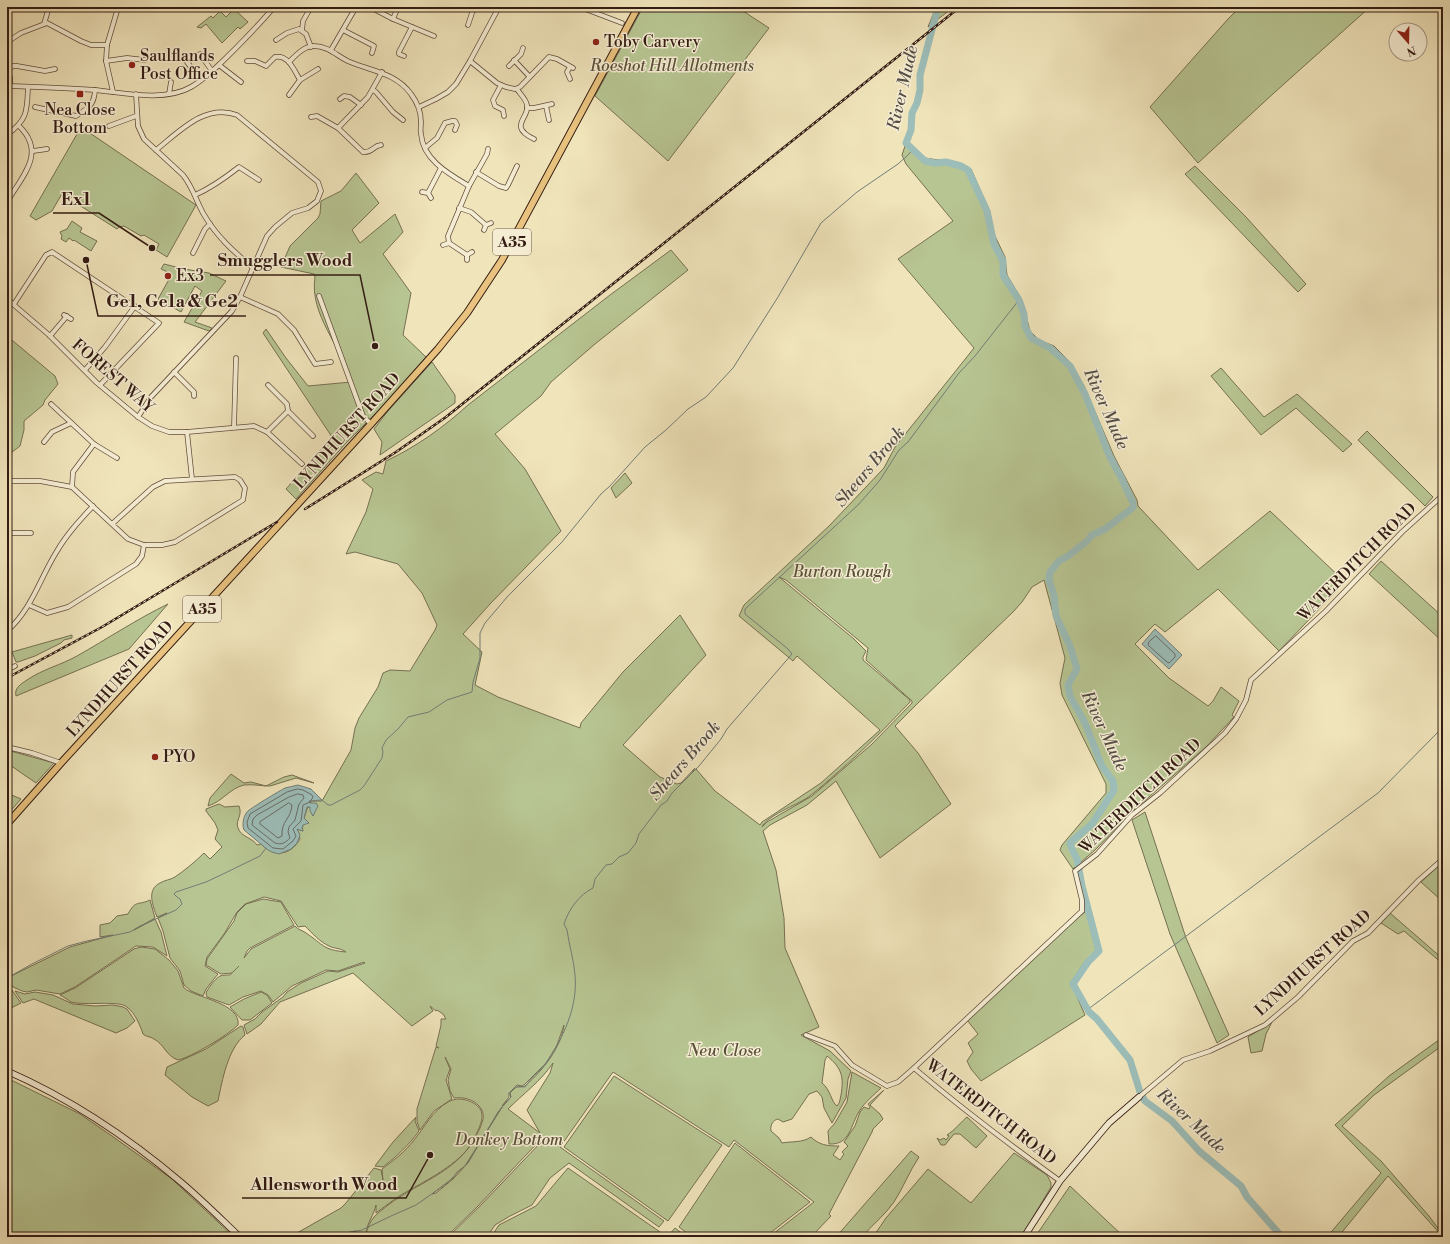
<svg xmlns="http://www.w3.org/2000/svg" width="1450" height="1244" viewBox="0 0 1450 1244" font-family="'Libre Bodoni',serif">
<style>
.green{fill:#b7c592;stroke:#767052;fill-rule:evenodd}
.water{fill:#9cbdb8;stroke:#727d76}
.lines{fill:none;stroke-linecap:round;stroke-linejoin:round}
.shore{stroke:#686c66;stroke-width:1}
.stream{stroke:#727d76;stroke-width:1}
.river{stroke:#9cbdb8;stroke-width:7}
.street-casing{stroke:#634e3d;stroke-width:5.5}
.secondary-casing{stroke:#341c13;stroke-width:7}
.primary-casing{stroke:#341c13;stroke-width:8}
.street{stroke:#f5edd3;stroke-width:4}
.secondary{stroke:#f5edd3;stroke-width:5.5}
.primary{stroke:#e8c27e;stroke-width:6}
.rail-casing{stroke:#341c13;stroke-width:2.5}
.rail{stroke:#f5edd3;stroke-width:1;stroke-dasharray:3;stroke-linecap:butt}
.poi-dot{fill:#8f2418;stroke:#f5edd3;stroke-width:1.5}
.labels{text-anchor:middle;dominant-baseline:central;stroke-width:3;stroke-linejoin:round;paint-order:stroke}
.shield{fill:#f5edd3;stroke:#6e5b4d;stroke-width:1}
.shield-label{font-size:15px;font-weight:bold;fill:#341c13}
.poi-label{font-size:16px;fill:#341c13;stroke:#f5edd3;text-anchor:start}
.park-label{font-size:16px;font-style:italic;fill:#5b4f39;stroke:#f5edd3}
.street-label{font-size:16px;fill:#341c13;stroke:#f5edd3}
.water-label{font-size:17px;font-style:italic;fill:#534c45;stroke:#f5edd3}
.leader{fill:none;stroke:#341c13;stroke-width:1.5}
.callout-dot{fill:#341c13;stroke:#f5edd3;stroke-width:1.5}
.callout-label{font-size:17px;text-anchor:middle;font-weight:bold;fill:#341c13;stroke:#f5edd3;stroke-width:3;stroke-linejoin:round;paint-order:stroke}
</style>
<rect width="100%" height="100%" fill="#f0e4bb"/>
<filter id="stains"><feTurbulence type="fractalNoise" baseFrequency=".005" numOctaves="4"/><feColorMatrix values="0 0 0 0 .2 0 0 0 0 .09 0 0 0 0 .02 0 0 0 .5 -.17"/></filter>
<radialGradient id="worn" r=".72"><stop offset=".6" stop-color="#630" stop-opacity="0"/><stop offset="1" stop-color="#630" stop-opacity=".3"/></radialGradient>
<g class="green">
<path d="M643,7H737L769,28L668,161L595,96Z"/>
<path d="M936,7H950L951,9L928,27Z"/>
<path d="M1240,7H1370L1275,92L1198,163L1150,107L1228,19Z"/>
<path d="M234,9L248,22L240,29L238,27L222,43L206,24L201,28L197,27L211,16L213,18L220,11L226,17Z"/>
<path d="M81,127L196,205L167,257L156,250L159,244L144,235L141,236L124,226L119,227L117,229L79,205L76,200L63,192L52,211L36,220L30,216Z"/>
<path d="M906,143L913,146L925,158L959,163L971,169L990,212L994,234L1005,257L1007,275L1022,300L1030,331L1039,340L1054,346L1071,363L1084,386L1114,456L1137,500L1138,506L1198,570L1270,511L1345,582L1279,651L1218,589L1165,632L1155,624L1135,644L1169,678L1208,706L1213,701L1221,687L1239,701L1232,715L1234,717L1207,746L1132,812L1095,850L1073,869L1060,850L1062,845L1106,793V784L1062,695L1060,683L1065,658L1044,580L1032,587L1022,602L1013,612L918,703L895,726L918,753L951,804L880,858L836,781L807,805L770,825L763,831L776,870L784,918L785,948L819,1027L801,1035L830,1051L851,1071L848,1079L846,1098L832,1123L824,1108L822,1097L817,1091L809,1094L792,1119L783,1122L778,1119C773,1120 770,1125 771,1131L779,1138L782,1143C793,1141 802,1143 811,1137C819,1145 827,1146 839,1146L833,1155L840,1160L844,1154L842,1152L848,1146L844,1142L855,1126L860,1112L864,1107L869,1109L870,1107L868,1104L884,1090L870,1105L880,1114L883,1119L873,1129L872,1132L829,1214L831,1216L811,1237H769L814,1202L734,1140L729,1147L613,1072L560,1147L664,1221L659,1227L569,1163L550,1178L532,1205L510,1216L495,1225L487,1237H448L480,1206L544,1139L543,1137L477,1207L446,1237H345L349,1234L356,1231L350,1232L343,1237H290L341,1208L346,1203L374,1168L381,1170L383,1180L382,1169C394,1160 405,1152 414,1140C425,1127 432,1111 448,1102C451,1100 456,1099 459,1099C468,1099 482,1105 482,1115C483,1121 476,1135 473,1141C461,1164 423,1182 401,1195C392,1201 384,1207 376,1213V1205C374,1215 367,1223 366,1233C368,1228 370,1221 374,1217C378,1212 384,1209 388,1205C423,1179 461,1172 480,1128C483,1120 486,1114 479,1106C473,1099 463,1097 454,1098L450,1091L448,1080L451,1069L445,1057L450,1069L446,1080L452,1099L434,1111L420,1130L417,1122V1109L436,1047L439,1048L436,1046L441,1025V1019H446L443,1014L437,1010L436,1011L430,1006L433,1011L412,1026L353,973L280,1002L261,1024L247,1034L244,1025L255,1019L262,1012L283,997L287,992L301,983L328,971L338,972L365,963L364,962L338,971L326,970L292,986L273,1002L268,995L261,991L243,997L229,1005L207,997L206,993C208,988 215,979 220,976C223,975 227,975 230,975L239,966L232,973L221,974L206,965L207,959L234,921L237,913L246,904L263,899L281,902L294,925L250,948L247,951L244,958L251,949L295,926C298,930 302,930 306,933C324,945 323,950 346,952C341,948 335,949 329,946C320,942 312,933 305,926L298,927L281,901L264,897L245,904L237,912L224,934L207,957L205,966L218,974L206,989L203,996L191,991L184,985L180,971L170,958L163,931L158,918L167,913L157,917C153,906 146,890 160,883C165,880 170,880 175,877C185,870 195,862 204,853L210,859L222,847L215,839L218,830L215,823L206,811V809L219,804L225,807L239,806C243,816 235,820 238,828C241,837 253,838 257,845L261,844C276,857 290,856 300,839L299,833L297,829L303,831C301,827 306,811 308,807H310L313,816L317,804L310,803V801H322L351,750L355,728L359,718L378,687L383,673L390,670L410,671L435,630L437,625L422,593L398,564L355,552L346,554L366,512L373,489L362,480L376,472L383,474L386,461C416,447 444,427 468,405L610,295L671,250L688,270L595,344L551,382L541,396L495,434L525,469L561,531L490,604L463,634L482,652L475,685L498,697L580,728L581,723L623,672L680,615L706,655L623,745L660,777L677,784L681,783L695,768L692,773L696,769L715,791L760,825L762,822L821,783L880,730L797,656L793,661L739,616L744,605L829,526L884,468L895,447L974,348L898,259L953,221L906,164L902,155ZM779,577L786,580L868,648L866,660L912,701V703L871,745L820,789L812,796L767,822L762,827C765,817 798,804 807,798C818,790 828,781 838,772C864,750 887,726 910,702V700L863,660V657L866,651L854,639ZM564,1025C561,1048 543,1070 526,1085C523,1088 518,1086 515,1088L510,1093L511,1097L502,1106L509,1097V1093L517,1085L522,1086L525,1084L547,1062L557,1045ZM827,1056C842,1068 844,1077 841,1095C840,1099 840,1103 837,1106C831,1102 831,1090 822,1083L825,1060ZM553,1063L550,1073L527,1110L540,1133L508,1109C523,1094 541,1081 553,1063ZM502,1107L466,1165L453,1179L436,1193L432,1194L453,1178L457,1172L465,1166Z"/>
<path d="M1195,166L1247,218L1306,284L1298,292L1185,174Z"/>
<path d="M356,173L379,203L352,230L360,243L395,214L403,232L383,254L411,293L403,335L427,358L395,394L347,442L296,499L286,489L332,437L263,333L266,329L286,358L308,386L351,382C342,346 309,315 315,277L314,274L281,267L290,246L318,218L320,214L321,201L341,191Z"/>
<path d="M72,221L82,228L80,232L97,241L91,251L74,240L73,241L69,238L66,242L61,239L62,236L60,232L67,229Z"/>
<path d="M164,264L184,269L209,273L226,281L195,322L212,328L209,331L184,322L202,291L195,286L181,312L158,299L172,274L161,269Z"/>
<path d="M7,336L55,376L58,384L45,400L43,405L24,421V430L20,446L7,456Z"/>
<path d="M432,362L455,395V403L380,455L382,442L374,429L388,411Z"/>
<path d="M1221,368L1264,417L1297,394L1352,444L1343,452L1296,408L1261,435L1211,376Z"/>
<path d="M1367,431L1433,497L1425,506L1358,440Z"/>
<path d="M625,473L632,483L616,498L611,488Z"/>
<path d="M1381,561L1443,617V642L1369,574Z"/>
<path d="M168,604L129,649L16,696C14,688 21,684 27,680C43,669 61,665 77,656C107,639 137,619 168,604Z"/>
<path d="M72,635V638L64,640L61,643L35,656L18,662H16L12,652Z"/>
<path d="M7,750L54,763L36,783L7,763Z"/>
<path d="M231,774L244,783L251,782L266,786L284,777L292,775L314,783L296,778L270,786C261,786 253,784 244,785C230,788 222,802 208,806L210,798Z"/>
<path d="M7,793L21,799L7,815Z"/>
<path d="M1145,812L1186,938L1229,1035L1217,1043L1170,934L1132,820Z"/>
<path d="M1443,862V902L1421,882Z"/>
<path d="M150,900L155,918L134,930L155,919L161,932L167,956L153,947L136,946L75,987L60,994L36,990L27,992L22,991L13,987L7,978L70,947L113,935L100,937V925L110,923L117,916L128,914C136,899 138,906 150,900Z"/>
<path d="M1086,911L1096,950L1083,964L1071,983L1085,1015L981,1081L971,1069L967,1061L973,1052L968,1043L978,1034L967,1020L1074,921Z"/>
<path d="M1390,913L1443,959V964L1404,931L1398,934L1381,923Z"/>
<path d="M141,947L155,949L169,960L178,971L184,988C196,998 241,1003 238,1025C228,1035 192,1057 178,1060C166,1056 164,1044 154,1039C150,1036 146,1037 143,1034C140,1025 135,1013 127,1007C119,1000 85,1006 71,1002C68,1000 64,997 60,995L75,988L134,949Z"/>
<path d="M7,983L21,1003L7,1010Z"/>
<path d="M15,991L25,994L35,992L53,995L73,1004L95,1006L113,1005L123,1007L127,1009L135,1021L127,1028L116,1033L34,999L23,1003Z"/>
<path d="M261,992L267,995L272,1003L250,1020H242L230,1007L244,999Z"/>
<path d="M1272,1022L1266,1034L1262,1051L1251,1053L1248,1037Z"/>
<path d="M241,1026L243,1027L245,1035C228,1048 222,1081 218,1101L208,1106L192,1097L165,1075L167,1067L206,1049Z"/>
<path d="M1443,1037V1045L1374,1095L1342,1126L1381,1161L1429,1216L1443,1235V1237L1388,1176L1338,1237H1327L1381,1173L1335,1125L1389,1076Z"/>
<path d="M852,1072L881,1088C874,1095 865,1102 860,1110C850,1125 851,1145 829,1144L828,1131L835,1123L847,1102Z"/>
<path d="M614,1076L722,1145L668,1221L564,1147Z"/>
<path d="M7,1078L80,1114L112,1136L172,1179L234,1237H7Z"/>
<path d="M416,1117L415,1121L419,1131C409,1145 397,1156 383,1167L375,1166L393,1142Z"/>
<path d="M967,1117L987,1136L976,1148L960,1134H954L945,1145H941L937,1138L940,1140L944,1138L946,1140L949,1136L947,1135C954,1131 961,1122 967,1117Z"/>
<path d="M735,1143L810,1202L765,1237H692L679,1227Z"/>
<path d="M911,1151L919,1157C909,1172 903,1188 894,1202C885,1215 872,1225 862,1237H836Z"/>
<path d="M1014,1153L1047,1175L1051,1183V1187L1021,1237H873L886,1218L928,1169L971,1203Z"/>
<path d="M568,1168L660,1232L656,1237H491L499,1225L536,1206Z"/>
<path d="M1070,1186L1124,1237H1035Z"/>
<path d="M675,1228L687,1237H667Z"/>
</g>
<g class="water">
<path d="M1155,629L1182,655L1169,669L1142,644Z"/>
<path d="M298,785L311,789L322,800L309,801L310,803H316L318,806L313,816L310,811V807H307L304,818L309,823L303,825L302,828L303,831L297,829L300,835L297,843L291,849L279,854L272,852L268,850L244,830C242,825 243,817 247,812C249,809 281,790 285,788C289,787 294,786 298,785Z"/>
</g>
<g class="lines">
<g class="shore">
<path d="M1156,636L1175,654V657L1169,663L1167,662L1148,645L1149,642Z"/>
<path d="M298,789L303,790L312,795L313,797L310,802L303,805L301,821L293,829L296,836L293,841L283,849L273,848L248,828L247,822L250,814L287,792Z"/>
<path d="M298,794L303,795L304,798L299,804L295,820L289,827L288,832L290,838C285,843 282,845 275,843L252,825L253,819L257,815L289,797Z"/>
<path d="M289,803L292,805C291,819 281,821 282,836L278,838L260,824V822Z"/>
</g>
<g class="stream">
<path d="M322,800L328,805H331L360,790L364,786L382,758L383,752L382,748L386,740L398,729L408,717L429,712L447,700L472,692L473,682L480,658V633L485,623L508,596L562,542L601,494L610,486L645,447L666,430L688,409L706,397L733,368L778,297L821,223L857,192L898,164L910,153L912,149"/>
<path d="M7,978L32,964L68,946L87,941L130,932L140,926L176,910L182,904L180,899L177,897L174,894L176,892L206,882L223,874L260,856L266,848"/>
<path d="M1087,1010L1378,793L1443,727"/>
<path d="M344,1237L351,1232L362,1230L391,1216L416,1205L446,1184L468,1163L498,1112L511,1097L509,1093L516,1086L525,1087C530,1078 539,1073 545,1064C563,1039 578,1007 575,975C574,960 569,945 567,930L564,924C569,909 579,895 593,888L595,879L606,865L612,864L619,857L628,853L636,843L639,834L661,805L667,801L672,793L699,766L721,739L727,729L792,654L788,649L745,614V609L858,505L880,480L899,450L908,442L959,373L975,356L1019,300"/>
</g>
<path class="river" d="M938,7L920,75V90L917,103L912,113L911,130L906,143L925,161L935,163L946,162L961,166L968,170L987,211L994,244L1003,261V275L1019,300L1024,314L1025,326L1031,338L1050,348L1070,366L1085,394L1110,457L1121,477L1133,503V507L1130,510L1105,529L1092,535L1086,542L1068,556L1059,561L1050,572L1049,580L1054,596L1056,616L1070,646L1077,669L1068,685L1070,696L1085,723L1102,766L1113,781L1114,790L1092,824L1070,843L1071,847L1077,859L1082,886L1099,951L1088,962L1073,984L1089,1012L1097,1019L1130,1060L1140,1092L1145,1101L1172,1121L1199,1151L1241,1186L1247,1197L1282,1237"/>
<defs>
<g id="street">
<path d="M370,7L393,19L434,36"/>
<path d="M580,7L622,23"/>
<path d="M393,19L398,7"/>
<path d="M44,24L49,7"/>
<path d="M468,25L474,7"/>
<path d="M302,30L303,21L311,7"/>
<path d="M343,30L374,46L372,53"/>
<path d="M276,40L287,33L299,29L306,34L311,47"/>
<path d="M7,42L21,33L47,23L81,41L91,45H107"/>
<path d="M331,50L356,7"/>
<path d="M404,56L399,54V52L412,27"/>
<path d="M514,60L529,76"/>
<path d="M106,61L127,58L145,60"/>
<path d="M247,61H255L266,66L275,57C288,54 294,70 300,80L318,69"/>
<path d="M470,61L497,83L506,87L515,89L520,87L549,57L557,59L573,68"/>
<path d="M289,62C296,55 304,46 314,46C329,46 338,57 350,62C372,71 396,73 411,94C417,102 421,112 421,122C421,126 420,130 421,134C423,160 449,174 469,186"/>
<path d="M219,65L241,82"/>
<path d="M509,66L521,54L523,48"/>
<path d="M570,67L567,72L570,79"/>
<path d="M7,70L13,66H17L45,71L55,69"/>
<path d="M7,70L10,77V86"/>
<path d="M190,72L193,70L187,62L200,54L212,71"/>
<path d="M501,85L493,100L495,106L503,110L504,116"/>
<path d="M7,86C36,87 66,88 95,90C124,93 165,102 191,87C205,79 217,67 228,56C244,40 260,24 274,7"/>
<path d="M517,89C520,94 526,99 527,105C530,118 507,126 534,139"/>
<path d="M373,90L376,92L393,112L403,120"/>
<path d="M113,92L106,61L107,45L117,11"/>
<path d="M136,94L138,126L144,139L183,175C192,186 196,200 203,213C216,236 233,251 253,268"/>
<path d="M169,94L171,82"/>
<path d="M289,95L300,80"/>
<path d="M340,99L344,96L350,97L361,105"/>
<path d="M546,106L549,120"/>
<path d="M35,107L76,116C88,108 94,106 95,90"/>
<path d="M419,107L436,99L448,92L456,84L470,61L499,7"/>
<path d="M527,108H534L552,104"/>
<path d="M311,117L317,116L338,128L363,152C373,153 372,146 381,145"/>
<path d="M109,126L136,116"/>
<path d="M338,128L368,97L382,72"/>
<path d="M7,135C28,119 27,111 28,87"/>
<path d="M425,148L437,138L445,123L452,121H455L457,125L455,130"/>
<path d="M33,151L47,149"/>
<path d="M476,172L499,186L506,188L508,185L517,166"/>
<path d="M422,192L428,193L431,198"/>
<path d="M428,193L441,168"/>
<path d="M195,195C211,188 225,178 239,167L259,180"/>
<path d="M7,202C22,176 47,153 19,126"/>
<path d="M459,208L471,212L486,225"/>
<path d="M484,230L486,225L491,223"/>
<path d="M443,245L449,243"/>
<path d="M193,253L205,229L210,224"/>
<path d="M467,255L449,243L448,236L469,186L487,154L488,149"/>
<path d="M467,260V255L472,252"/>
<path d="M319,296L363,416L371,424"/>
<path d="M240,297L278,314L294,330L315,364L331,362"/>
<path d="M7,299L49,335L97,383L138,417L152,426L169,432H187L254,426L267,432L302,464"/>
<path d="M14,304L46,255L52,252L159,323L100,385"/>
<path d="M64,315L71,319"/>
<path d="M50,336L67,316"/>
<path d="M85,370L105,347L135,306"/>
<path d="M174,372L194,392V396"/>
<path d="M51,404L94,444L117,458"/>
<path d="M288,411L313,436"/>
<path d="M138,417L151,397L232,311L240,297L267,236L275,227L292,213L308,208L317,201L321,191L318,182L237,115C205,103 179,132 156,150"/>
<path d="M234,427L236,358"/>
<path d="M187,432L192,479"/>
<path d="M267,432L288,411L287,404L268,385"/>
<path d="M44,442L52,432L71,423"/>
<path d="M7,481H40L72,487L128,539L144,545H162L175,542L243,500L245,488L240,480L235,477L165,481L153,487L112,524"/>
<path d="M72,487L73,472L94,444"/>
<path d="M7,533H31"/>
<path d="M29,605L47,613L68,607L136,564L142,556L144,545"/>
<path d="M7,631C32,609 40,578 57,551C67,534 80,520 93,506"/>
<path d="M7,670L15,666"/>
<path d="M7,747L32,753L61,763"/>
<path d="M806,1035L835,1046L852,1065L887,1086L898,1082L914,1068"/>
<path d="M1139,1097L1183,1060L1210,1051L1265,1025L1298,997L1353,941L1368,933L1419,880L1443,859"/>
<path d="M1060,1181C1010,1145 961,1108 914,1068L1082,911V900L1075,871L1097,854L1132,815L1160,793L1225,733L1236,719L1246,700L1251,680L1326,611L1402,532L1443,495"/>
</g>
<g id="secondary">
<path d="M7,1071C71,1099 129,1138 182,1183C202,1200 221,1219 240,1237"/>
<path d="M1024,1237L1060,1181L1109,1123L1139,1097"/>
</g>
<path id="primary" d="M7,824L61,763L371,424L438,349L467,313L502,260L638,7"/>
</defs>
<use href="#street" class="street-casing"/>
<use href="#secondary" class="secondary-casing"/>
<use href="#primary" class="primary-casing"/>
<use href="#street" class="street"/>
<use href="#secondary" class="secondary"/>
<use href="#primary" class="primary"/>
<defs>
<g id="rail">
<path d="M305,509L396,452L446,417L960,7"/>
<path d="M7,678L102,627L277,522"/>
</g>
</defs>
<use href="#rail" class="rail-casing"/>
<use href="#rail" class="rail"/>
</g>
<g class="poi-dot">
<circle cx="596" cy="42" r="4"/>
<circle cx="132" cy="65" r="4"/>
<rect x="76" y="90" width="8" height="8" rx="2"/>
<circle cx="168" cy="276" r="4"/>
<circle cx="155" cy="757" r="4"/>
</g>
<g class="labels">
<g class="shield">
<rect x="493" y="229" width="38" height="26" rx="3"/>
<rect x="183" y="596" width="38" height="26" rx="3"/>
</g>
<g class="shield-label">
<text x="512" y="242">A35</text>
<text x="202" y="609">A35</text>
</g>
<g class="poi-label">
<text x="604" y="42">Toby Carvery</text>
<text x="140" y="56">Saulflands<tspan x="140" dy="18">Post Office</tspan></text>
<text x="80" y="110" text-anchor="middle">Nea Close<tspan x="80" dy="18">Bottom</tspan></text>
<text x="176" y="276">Ex3</text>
<text x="163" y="757">PYO</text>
</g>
<g class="park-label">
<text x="672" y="66">Roeshot Hill Allotments</text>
<text x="842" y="572">Burton Rough</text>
<text x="724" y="1051">New Close</text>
<text x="509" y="1140">Donkey Bottom</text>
</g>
<g class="street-label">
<text transform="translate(113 376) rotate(41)">FOREST WAY</text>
<text transform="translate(347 431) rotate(-48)">LYNDHURST ROAD</text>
<text transform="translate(1357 562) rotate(-45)">WATERDITCH ROAD</text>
<text transform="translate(120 679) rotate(-48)">LYNDHURST ROAD</text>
<text transform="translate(1140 796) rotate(-43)">WATERDITCH ROAD</text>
<text transform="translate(1313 963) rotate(-42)">LYNDHURST ROAD</text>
<text transform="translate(991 1112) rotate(38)">WATERDITCH ROAD</text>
</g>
<g class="water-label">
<text transform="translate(903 88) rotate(-77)">River Mude</text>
<text transform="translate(1106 409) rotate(66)">River Mude</text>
<text transform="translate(870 467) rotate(-50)">Shears Brook</text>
<text transform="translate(1104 731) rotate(65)">River Mude</text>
<text transform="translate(685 761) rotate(-49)">Shears Brook</text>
<text transform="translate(1191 1121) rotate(43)">River Mude</text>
</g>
</g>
<path class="leader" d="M152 248L99 213H53M375 346L360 275H210M86 260L98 316H246M430 1155L406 1198H242"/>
<g class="callout-dot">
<circle cx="152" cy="248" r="4"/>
<circle cx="375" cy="346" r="4"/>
<circle cx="86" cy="260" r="4"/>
<circle cx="430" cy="1155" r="4"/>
</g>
<g class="callout-label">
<text x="76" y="205">Ex1</text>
<text x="285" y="266">Smugglers Wood</text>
<text x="172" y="307">Ge1, Ge1a &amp; Ge2</text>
<text x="324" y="1190">Allensworth Wood</text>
</g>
<rect width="1450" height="1244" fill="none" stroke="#f0e4bb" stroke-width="24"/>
<rect x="8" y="8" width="1434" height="1228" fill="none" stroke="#341c13" stroke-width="2"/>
<rect x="12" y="12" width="1426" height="1220" fill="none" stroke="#341c13"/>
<g transform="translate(1408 42) rotate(160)"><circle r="19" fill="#f5edd3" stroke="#a89986"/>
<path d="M0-3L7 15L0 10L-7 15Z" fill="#8f2418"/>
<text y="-6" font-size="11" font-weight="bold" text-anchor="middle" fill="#341c13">N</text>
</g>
<rect width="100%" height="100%" filter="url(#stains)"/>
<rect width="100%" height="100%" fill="url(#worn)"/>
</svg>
